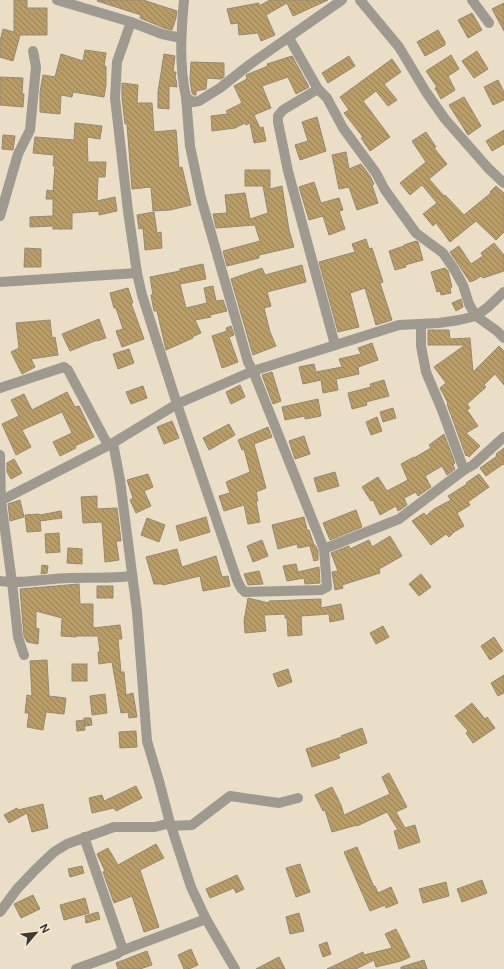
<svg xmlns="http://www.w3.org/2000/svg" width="504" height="969" viewBox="0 0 504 969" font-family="'Public Sans',sans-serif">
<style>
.building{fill:url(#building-back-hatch);stroke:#948974}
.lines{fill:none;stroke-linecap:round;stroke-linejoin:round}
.minor{stroke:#9f9a90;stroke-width:10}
</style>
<defs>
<pattern id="building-back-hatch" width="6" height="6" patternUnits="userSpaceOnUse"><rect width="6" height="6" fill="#ba9d65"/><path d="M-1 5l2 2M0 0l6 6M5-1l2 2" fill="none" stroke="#998154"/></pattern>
</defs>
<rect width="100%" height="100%" fill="#eadec7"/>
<g class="building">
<path d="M14,0H27V8H47V35H20L13,61L0,57V41L3,29L14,32Z"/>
<path d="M98,0H143L177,11L176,18L172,30L164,28L140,18L141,15L97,1Z"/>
<path d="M270,0H328L293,16L287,3L266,15L275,35L261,41L258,33L239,35L238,23L231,24L227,9L259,3V6Z"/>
<path d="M504,3V31L492,9Z"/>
<path d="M472,13L482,30L468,38L458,20Z"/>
<path d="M438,30L445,42V45L425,56L417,42Z"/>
<path d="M85,50L106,53L104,66H106V85L104,97L73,92L72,97L61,95L60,114L40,112V92L43,75L55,77L61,54L83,61Z"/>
<path d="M477,51L488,69L474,78L462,61Z"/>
<path d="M164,54L175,56L173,72H176L175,79H176L177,87L169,86V109L158,108V92Z"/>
<path d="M451,55L459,69L448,76L455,90L441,99L435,88L437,87L426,71Z"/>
<path d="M292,56L309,87L296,94L288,77L262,86L271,108L254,115L260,128L263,127L266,141L254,143L250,123L246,125L245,123L235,128L212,131L211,116L228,114L226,111L242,103L234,86L247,79L246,75L268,66L267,64Z"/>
<path d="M349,56L355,66L328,83L322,73Z"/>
<path d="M392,59L401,72L384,84L397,100L388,106L376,91L363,101L390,137L370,151L361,138L363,137L344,113L349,110L340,97Z"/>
<path d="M191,62L224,63V77L221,79L207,78L206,89L196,91V95H194L192,93L190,80Z"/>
<path d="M0,77L23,78L22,94H24L23,107L0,105Z"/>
<path d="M498,80L504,92V100L493,105L484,87Z"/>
<path d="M122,83L138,85L137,103H152L154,132L176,130L179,168L182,167L191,205L170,210L153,211L151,187L132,189L127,124H125L122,98Z"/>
<path d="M464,97L481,126L468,135L449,105Z"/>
<path d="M317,117L326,151L300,160L295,145L308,141L302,122Z"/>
<path d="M75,123L102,126L100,139L87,137L88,162H106L105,177H98L97,201L115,197L117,211L99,215V211L72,213V229H53V226L30,227V217L53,216V199H46L47,190L53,191L55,166H53L54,155L33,153L35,137L74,140Z"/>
<path d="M504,130V144L492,151L486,141Z"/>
<path d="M426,132L436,147L434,148L447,164L429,179L444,196L445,195L464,215L491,193L490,192L496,186L504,193V232L496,240L476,221L450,242L436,223L433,226L423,214L437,203L422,185L410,195L400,183L426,162L412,141Z"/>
<path d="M3,135L15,136L13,150L2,149Z"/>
<path d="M346,152L349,169L361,164L370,176L374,184L372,185L378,203L357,210L349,187L339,189L332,155Z"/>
<path d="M245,170H270V189L282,186L289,230L294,247L259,255V258L227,266L223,251L260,241L255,225L216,228L213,214L227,213L225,195L245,193L250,219L268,213L263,186H245Z"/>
<path d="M314,182L321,203L339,198L343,210L339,211L345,229L329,235L323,216L309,220L299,187Z"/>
<path d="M154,212L157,233L161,232L162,248L145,250L143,228L139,229L137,215Z"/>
<path d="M366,239L369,249L372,248L383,282L380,283L392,320L376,325L365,288L350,293L359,327L338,332L319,262L355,252L352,244Z"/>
<path d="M416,241L418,242L423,260L405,265L406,267L395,270L389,251L404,246V245Z"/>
<path d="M494,243L504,255V271L483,278L481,276L475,280L470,282L450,252L459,246L471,264L483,256L481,253Z"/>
<path d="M25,248L41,249V267H24Z"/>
<path d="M203,264L206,279L180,284L186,308L207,303L204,288L213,286L216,301L223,300L227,311L210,315L211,317L195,320L201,333L192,337L193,338L166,350L157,311H154L151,295H153L150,277L180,271V269Z"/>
<path d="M302,265L306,282L267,292L271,306L264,308L270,332L276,346L253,355L231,279L262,268L265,275Z"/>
<path d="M445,268L448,271L452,287L450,288L451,293L441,295L440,291L437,292L431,272Z"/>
<path d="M128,288L133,303H131L144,339L122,347L116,331L123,329L116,308H114L110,293Z"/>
<path d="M461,299L463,307L456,311L452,303Z"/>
<path d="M99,319L106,338L97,341V340L70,351L62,334Z"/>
<path d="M50,320L52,338L55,337L58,355L31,359L35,367L22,374L11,352L19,348L16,323Z"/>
<path d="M231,326L234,335L229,337L238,362L222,368L212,336L227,331L226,328Z"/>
<path d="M428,330H449L450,339L470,338L473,372L499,346L504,351V385L495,374L484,385L486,387L467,404L470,408L467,410L478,426L466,433L480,446L469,457L467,455L466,456L447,404L448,403L440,388L446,383L434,367L465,345H428Z"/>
<path d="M372,343L378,360L358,367L359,374L336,379L338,390L323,393L321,380L303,384L299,367L314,364L316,372L342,367L339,359L361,354L358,348Z"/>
<path d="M129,349L134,363L118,369L113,354Z"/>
<path d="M272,372L281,401L273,404L262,375Z"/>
<path d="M384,380L389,396L366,402L367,405L352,409L348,393L371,387L370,384Z"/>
<path d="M240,385L245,397L231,404L226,392Z"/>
<path d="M143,386L147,398L131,404L126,392Z"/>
<path d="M67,392L75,407L79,406L94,437L75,446L76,448L60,456L53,442L72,433L62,412L22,430L31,447L16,455L2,424L19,416L11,400L24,394L32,410Z"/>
<path d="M318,399L321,416L305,419V416L285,420L282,407Z"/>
<path d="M393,408L396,418L383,422L380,412Z"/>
<path d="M377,417L382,431L371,435L366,422Z"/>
<path d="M172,421L179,438L164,444L157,427Z"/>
<path d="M229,424L235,435L209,450L203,438Z"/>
<path d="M268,427L272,437L254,444L266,488L256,492L258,501H256L260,522L248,524L244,505L224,511L219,496L230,493L226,482L250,472L244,449L242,450L238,440Z"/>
<path d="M444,434L455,463L453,465L455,469L447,475L442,466L425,476L431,487L418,496L416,492L404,498L407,505L400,510L398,511L396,506L380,515L373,500L371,501L362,487L378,477L387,491L408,480L401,464L414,457V458L431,448L429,445Z"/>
<path d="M304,436L310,454L295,459L289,441Z"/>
<path d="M504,448V465L503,464L486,476L480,468L497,456L496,454Z"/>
<path d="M14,459L22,473L11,479L7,472V463Z"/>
<path d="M335,472L339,486L318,492L314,478Z"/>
<path d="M148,474L153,487L144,491L151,506L136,513L130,500L133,498L127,480Z"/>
<path d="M479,474L489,487L468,502L470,505L457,513L464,526L454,532L449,537L446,534L431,545L412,521L424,513L426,516L434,509L451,500L448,496L467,484L466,483Z"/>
<path d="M97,496V509L117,508L121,541H116L119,560L105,562L102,522L83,523L81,497Z"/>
<path d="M20,500L24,517L10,521L8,504Z"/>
<path d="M356,510L362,527L330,540L323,523Z"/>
<path d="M61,511L62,518L40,521L41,531L27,532L25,515L39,514L40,515Z"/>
<path d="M206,517L210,532L180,541L176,526Z"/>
<path d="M304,517L307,530H309L314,545L298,548L297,544L278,549L272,525Z"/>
<path d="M147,518L165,525L159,542L141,535Z"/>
<path d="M59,533L60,552L46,553L45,534Z"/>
<path d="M390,536L402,556L379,569L380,573L342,585L343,588L335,590L332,572L338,571L331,553L349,546L350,549L369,540L372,547Z"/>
<path d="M262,540L268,556L253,562L247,546Z"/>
<path d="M315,545L318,550V560L314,561L310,546Z"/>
<path d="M68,548L82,549V564L67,563Z"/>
<path d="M177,549L182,567L216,556L222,577L228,576L230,586L203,591L200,576L163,585V584H154L146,557Z"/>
<path d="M296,564L298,572L319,567L320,583L305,584L304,578L287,581L283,566Z"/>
<path d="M42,565L48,566L47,573L41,574Z"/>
<path d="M259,571L263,584L248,585L244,574Z"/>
<path d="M421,574L431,587L419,596L409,584Z"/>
<path d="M79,584L80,604H93V628L120,625L122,639H118L121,672H124L126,695L133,693L137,717L129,718L128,712L121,713L112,662L99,664L98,652H100L98,636H76V637L61,636L62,618L36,611V628L39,629L38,644L27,642L24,636L20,589Z"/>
<rect x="97" y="586" width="16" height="12"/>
<path d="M248,598L269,603V601L321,599V608L341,604L344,619L330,622L329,614L301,616L302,635L288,636L287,618H285V614L264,615L266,631L245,633L244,621Z"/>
<path d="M383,626L389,637L376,644L370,633Z"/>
<path d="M494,637L503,651L490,660L481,646Z"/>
<path d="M47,660L49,696L66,698L64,714L46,712L43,730L27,727L29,713H25L27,695L32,696L30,661Z"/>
<rect x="72" y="664" width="15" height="17"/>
<path d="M288,669L292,682L278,687L273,674Z"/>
<path d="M504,675V693L498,696L491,683Z"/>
<path d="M105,694L107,713L92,715L90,696Z"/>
<path d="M472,703L485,719L487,717L495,728L473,743L466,733L468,731L455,716Z"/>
<path d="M84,718H91L92,725L85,726Z"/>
<path d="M84,720L85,730L77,731L76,721Z"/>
<path d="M362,728L367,743L338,754L340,758L312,767L306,749L342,737L341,736Z"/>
<path d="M136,731L137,747L120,748L119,732Z"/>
<path d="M389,773L407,807L396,812L405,828L415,825L420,842L399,849L394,831L398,830L387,812L357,826V825L332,832L325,810L323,811L315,795L332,787L341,805L344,815L390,794L382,777Z"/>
<path d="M136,786L142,798L116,811L114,808L92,813L89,798L102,795L104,801Z"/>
<path d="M43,804L48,828L32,832L27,813L9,823L4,815L17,808L18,810Z"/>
<path d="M156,844L164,858L140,870L159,927L144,932L132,896L114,903L103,872L105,871L97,854L108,848L118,865Z"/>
<path d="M357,847L374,887L375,886L378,893L391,887L398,903L386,908L385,905L370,911L344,852Z"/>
<path d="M300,864L310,892L296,897L286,868Z"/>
<path d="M82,866L84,873L70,877L68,869Z"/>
<path d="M237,875L244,889L236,893L234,888L210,898L206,889Z"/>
<path d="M482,880L487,893L462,902L457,889Z"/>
<path d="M446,882L449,896L423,903L419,889Z"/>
<path d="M33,895L40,909L21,918L14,904Z"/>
<path d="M85,898L89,913L64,920L60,905Z"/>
<path d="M98,912L100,919L86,923L85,916Z"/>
<path d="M299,913L304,931L290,934L286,917Z"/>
<path d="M396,929L410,957L401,961L376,967L374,960L356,969H327L363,952L364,955L392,948L385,934Z"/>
<path d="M327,942L331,954L323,957L319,945Z"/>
<path d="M191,949L198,965L189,969H184L178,955Z"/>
<path d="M147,951L152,965L140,969H118L116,963Z"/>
<path d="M279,957L285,969H256Z"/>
<path d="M424,960L427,969H401V967Z"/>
</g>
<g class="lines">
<g class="minor">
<path d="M57,0L131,22L162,34L181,38"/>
<path d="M184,0C181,32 179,66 186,97L193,102L199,101L220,88L249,65L342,0"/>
<path d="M360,0L399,47L426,92L445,119L488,168L504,183"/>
<path d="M472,0L489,23"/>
<path d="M131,22L117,62L115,98L128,211L137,273L142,295L177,404L237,580L241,588L245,592L321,590L327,587L324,549L253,371L248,362L201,198L190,146L186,97"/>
<path d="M289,38L318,89L283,110L278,116V122L288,171L335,345"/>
<path d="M318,89L327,98L343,128L376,173L385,190L416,233L443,253L454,269L463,285L469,304L476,316L488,307L504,292"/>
<path d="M0,216L18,154L30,130L36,67L33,51"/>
<path d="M0,282L137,273"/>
<path d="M0,388L64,367L68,370L108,445"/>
<path d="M113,443L120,480L137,612L147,741L159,781L170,823L191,887L206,919L235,969"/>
<path d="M0,455L1,501L12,582L18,637L24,655"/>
<path d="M464,470L473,465L504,437"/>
<path d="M0,501L113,443L177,404L253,371L399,325L439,323L459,320L476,316L497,331L504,338"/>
<path d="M324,549L399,519L464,470L442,410L426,372L421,346V325"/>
<path d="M0,581C20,585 48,578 69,578C90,577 110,579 131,576"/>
<path d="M171,826L192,825L230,796L279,803L298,798"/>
<path d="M0,912L17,889L36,869L54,852L67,844L114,827H155L170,823"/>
<path d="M121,951L206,919"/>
<path d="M76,969L117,954L121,951L122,947L84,837"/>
</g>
</g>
<g transform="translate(36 933) rotate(62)" stroke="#f8ebd4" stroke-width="3" paint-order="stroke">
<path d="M0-3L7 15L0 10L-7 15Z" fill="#3f3a31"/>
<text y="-6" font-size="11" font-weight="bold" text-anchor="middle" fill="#3f3a31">N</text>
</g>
</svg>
